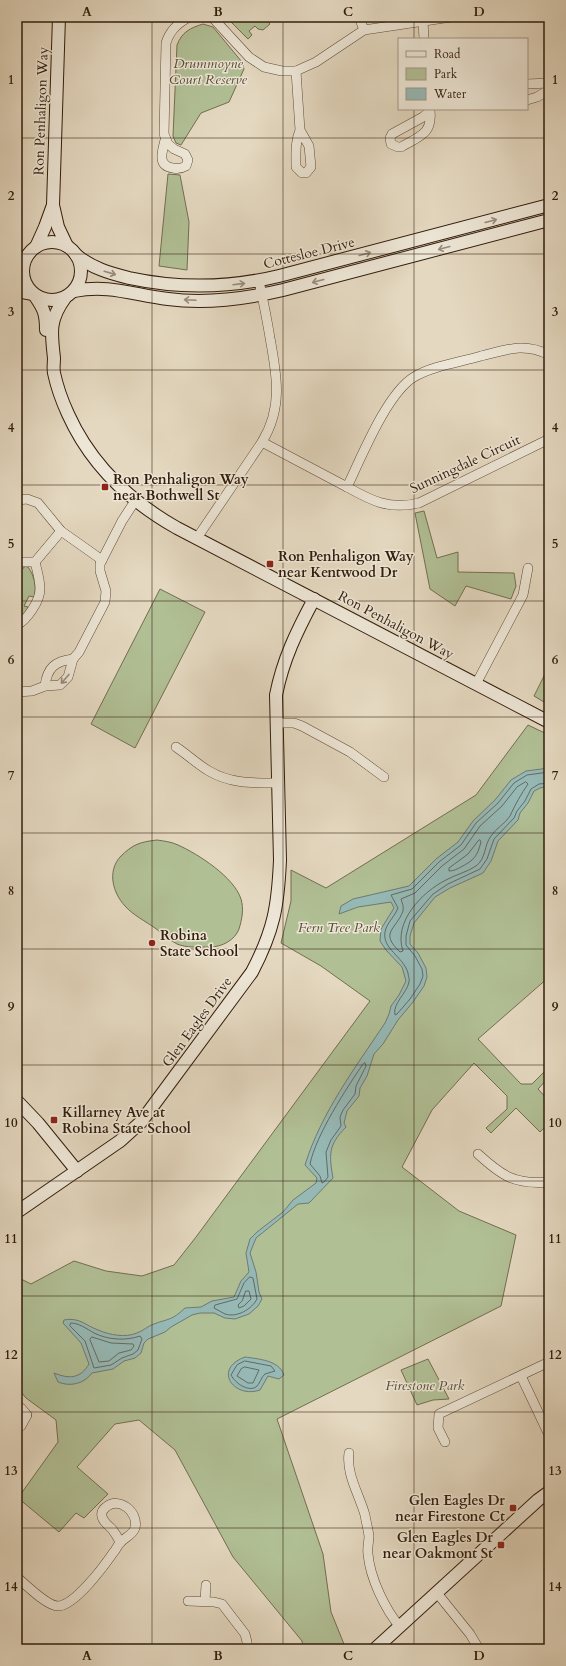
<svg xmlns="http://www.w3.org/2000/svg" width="566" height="1666" viewBox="0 0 566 1666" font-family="Cardo,serif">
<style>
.green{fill:#b1bf95;stroke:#726e50}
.water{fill:#96b9b6;stroke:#6e7a72}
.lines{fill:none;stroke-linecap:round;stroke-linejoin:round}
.shore{stroke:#646a61;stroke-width:1}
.street-casing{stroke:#5e4b39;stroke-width:10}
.secondary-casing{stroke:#321c0c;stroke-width:14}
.street{stroke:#ede6d6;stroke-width:9}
.secondary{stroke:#ede6d6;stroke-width:12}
.oneway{stroke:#998b7b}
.grid{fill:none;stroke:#321c0c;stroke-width:1;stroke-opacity:0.55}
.poi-dot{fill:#8f2418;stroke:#ede6d6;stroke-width:1.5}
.labels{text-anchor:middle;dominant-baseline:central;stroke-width:3;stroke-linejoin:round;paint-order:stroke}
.park-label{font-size:14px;font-style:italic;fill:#584d35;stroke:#ede6d6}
.street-label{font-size:14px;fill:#321c0c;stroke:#ede6d6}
.poi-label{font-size:14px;font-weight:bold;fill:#321c0c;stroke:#ede6d6;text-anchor:start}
.neatline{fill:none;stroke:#321c0c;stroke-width:1.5}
.grid-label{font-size:13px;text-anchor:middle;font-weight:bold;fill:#321c0c}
</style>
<rect width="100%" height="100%" fill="#e4d8c0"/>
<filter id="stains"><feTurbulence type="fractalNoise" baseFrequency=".005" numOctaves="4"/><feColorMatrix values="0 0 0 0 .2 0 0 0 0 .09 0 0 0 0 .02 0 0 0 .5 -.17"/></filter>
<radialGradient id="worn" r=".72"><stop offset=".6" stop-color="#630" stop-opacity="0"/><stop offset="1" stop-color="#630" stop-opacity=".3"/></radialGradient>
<g class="green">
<path d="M226,17H269L266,19L270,24L263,30L258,29L255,26L249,31L252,35L248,39Z"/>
<path d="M203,24L213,27L242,62L244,69L229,102L201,113L181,145L176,143L173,136L177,45C182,32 190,28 203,24Z"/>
<path d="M168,174L180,175L189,222L187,270L159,266Z"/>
<path d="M424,511L437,558L458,552V572L514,573L516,586L511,599L466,586L455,606L430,589L415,513Z"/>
<path d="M24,566L28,567C34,575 37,587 34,597L29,596L24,606L28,607L25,614L17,620V568H24Z"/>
<path d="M160,589L205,612L135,748L91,724Z"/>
<path d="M549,666V705L534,696Z"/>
<path d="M528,725L549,735V977L478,1039L521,1084H532L549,1067V1077L538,1089L549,1101V1123L540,1132L516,1108L491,1133L486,1128L507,1109V1096L474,1063L432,1110L402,1167L459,1211L516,1235L501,1306L277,1419L323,1554L331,1612L346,1649H303L302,1641L233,1557L175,1450L139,1420L115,1424L77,1467L108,1494L84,1518L76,1513L59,1532L18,1498L58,1442L56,1420L26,1398L17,1387V1277L31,1284L74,1261L106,1271L142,1276L174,1265L196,1237L370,1001L321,966L281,943L291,901V870L326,888L476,795Z"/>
<path d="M157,840C164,841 172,842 178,845C198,854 234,877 241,899C244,909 242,919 239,929C235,940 222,947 210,947C200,947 186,948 177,944C169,940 162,933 155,928C145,921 133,915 125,906C113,893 107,872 120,857C133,844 140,842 157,840Z"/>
<path d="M428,1359L449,1399L433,1400L417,1405L401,1370Z"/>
</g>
<g class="water">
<path d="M549,768V786L540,788L534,791L528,803L520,813L518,820L498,841L491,861L483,873L450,888L435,897L414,923L410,936V944L418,953L426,968L427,977L424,986L413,1002L398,1020L383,1044L374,1054L367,1076L360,1088L359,1096L347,1111L344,1123L346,1127C328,1145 329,1155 333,1178L309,1203L298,1204L256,1238L250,1253L256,1272L259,1292L262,1299L258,1306L249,1314L235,1319L225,1318L214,1313H200L192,1315L171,1327L165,1332L148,1339L144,1343L141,1353L135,1358L124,1361L113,1369L92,1373C84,1384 70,1387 58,1382L54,1373C69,1379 80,1379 89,1364L81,1343L63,1323L64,1320C79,1317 85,1325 98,1330C110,1335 125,1338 137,1333C143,1331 148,1326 154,1324C170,1318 171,1321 185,1308L201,1307L212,1301L234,1297L241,1281L249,1272L246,1253L250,1239L257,1232L283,1212L293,1200L316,1183L317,1178L305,1165C321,1113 355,1068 385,1023L389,1014L391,1006L399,995L406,981L402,967L386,950L380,941L381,929L394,908L391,902L358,907L339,914L341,906L353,899L409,886L436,859L458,842L473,821L495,800L511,780L526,771Z"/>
<path d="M245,1357C258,1359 279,1360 284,1375L279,1379L268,1376L260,1390C234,1399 212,1369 245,1357Z"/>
</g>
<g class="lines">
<g class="shore">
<path d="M549,772L527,775L514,783L498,803L476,823L461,845L439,862L412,889L391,895L398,908C395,916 386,924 385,932C382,949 403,956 408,973C408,976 410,979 409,982C407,993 392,1004 395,1015L397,1014L410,999L420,984L423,976L422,969L415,956L406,945V936L410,921L433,894L448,884L480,869L487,859L494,839L514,818L517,811L525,801L531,789L539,784L549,783"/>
<path d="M526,782L528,784C521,794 515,805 510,816C505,824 496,828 491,836C484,845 486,859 476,866C467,872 455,875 446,880C422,892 393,922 403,951L400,952C379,932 396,930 403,911C404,906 402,903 401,899L415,893L442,866L464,849L480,826L502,806L517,787Z"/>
<path d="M480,840L481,842C477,857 474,860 461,867C457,869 454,871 449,871V868L468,854L478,841Z"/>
<path d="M365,1063L366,1066L356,1086L355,1094L343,1110L340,1117L341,1126L331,1140L326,1152L328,1177L324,1182L322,1183L320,1176L310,1164C316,1135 346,1089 363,1064Z"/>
<path d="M250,1277L253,1278L257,1299C252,1309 237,1318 225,1314C221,1312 218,1310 214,1308L215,1305L237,1299L244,1283Z"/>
<path d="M246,1291H249L251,1299L244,1306L239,1308L238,1305L242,1301Z"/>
<path d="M71,1323C79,1323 87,1329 94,1333C108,1340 126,1341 140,1336L142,1339L138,1350L133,1354L122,1358L111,1365L94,1368L85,1341L70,1326Z"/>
<path d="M92,1337L111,1343L133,1344L134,1346L131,1350L119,1353L109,1361L99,1362L90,1340Z"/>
<path d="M245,1361L271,1366L275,1371L265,1374C261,1377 260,1384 256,1387C248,1392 235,1383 231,1375L237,1365Z"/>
<path d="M245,1367L259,1370L253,1383H248L237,1376L241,1369Z"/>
</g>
<defs>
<g id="street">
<path d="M212,17L249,57L264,67L282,71H296L316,62L364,30L451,17"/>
<path d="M359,17L364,30"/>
<path d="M423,21L424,39"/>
<path d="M296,71L300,130L309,146L311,167L306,173H302L296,167C296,154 295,142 300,130"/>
<path d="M527,84L549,83"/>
<path d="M527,100L537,97L549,90"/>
<path d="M430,109C433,134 420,136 401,147H398L391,144L390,138L392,134L423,117L430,111"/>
<path d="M165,140C162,152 157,166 173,168C178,169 181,169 186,166L188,160L185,154L174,149L168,144L164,134L166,43C170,30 178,23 189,17"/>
<path d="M549,355C524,342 506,350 481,356C461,362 432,366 414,377C387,393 361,458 347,487C372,501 389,510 419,503L549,439"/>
<path d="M262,442L347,487"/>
<path d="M17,500L27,499L38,503L61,531L102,560"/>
<path d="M197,538L262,442C283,408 277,376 270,338C267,319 263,300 259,281"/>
<path d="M17,562H35L61,531"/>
<path d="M17,625C27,620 40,601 40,589C40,580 37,570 35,562"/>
<path d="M476,684L523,595L528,568"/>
<path d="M45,686C47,668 55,661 73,659"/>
<path d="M17,692L32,691L45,686L60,685L68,677L73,659L79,652L105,602L106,591L100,571V564L122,521L135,501"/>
<path d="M277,723H294L302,726L350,752L384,777"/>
<path d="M176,747C188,755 197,764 209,771C231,784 253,783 278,783"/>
<path d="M478,1154C502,1176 515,1185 549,1182"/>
<path d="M521,1376L549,1435"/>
<path d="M17,1407L21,1408L27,1415L21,1426L17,1427"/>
<path d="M445,1442L438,1428L439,1414L549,1362"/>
<path d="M349,1453C346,1474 359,1494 365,1515C366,1521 368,1529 369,1536C369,1542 367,1548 368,1554C370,1578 385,1609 400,1627"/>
<path d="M17,1577C26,1585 48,1607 59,1606C76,1604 104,1566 113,1553C116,1550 117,1546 120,1543C125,1537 133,1535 135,1528C139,1512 119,1496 106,1507C96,1515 106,1524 112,1529C115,1533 118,1538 120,1542"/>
<path d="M437,1593L470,1634L479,1649"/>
<path d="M188,1601L214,1602L222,1604L245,1634L247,1642V1649"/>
<path d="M205,1601L206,1585"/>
</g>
<g id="secondary">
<path d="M53,205L58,227L67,246"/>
<circle cx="52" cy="271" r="29"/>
<path d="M36,247L45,227L53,205L59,17"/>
<path d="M76,255C92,268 109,273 129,278C180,289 229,288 279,276L549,205"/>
<path d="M17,291L33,294"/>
<path d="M74,291C109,284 134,295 168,299C206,304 245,299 283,290L549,220"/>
<path d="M35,296C44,309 46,314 46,330"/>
<path d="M65,298C49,320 51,332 54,358C54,363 53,368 54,373C57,387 62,401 68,414C91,465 129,501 177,528L549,722"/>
<path d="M17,1101L38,1123L77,1171"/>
<path d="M17,1212L120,1141L141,1122L252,972C274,930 278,906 280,860L276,695C283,659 297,631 314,599"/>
<path d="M375,1649L538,1500L549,1492"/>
</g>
</defs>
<use href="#street" class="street-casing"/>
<use href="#secondary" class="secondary-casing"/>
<use href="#street" class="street"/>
<use href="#secondary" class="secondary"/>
</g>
<defs><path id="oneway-shaft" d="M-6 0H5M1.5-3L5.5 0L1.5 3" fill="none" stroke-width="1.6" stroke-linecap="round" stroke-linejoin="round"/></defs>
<g class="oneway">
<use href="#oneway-shaft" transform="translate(491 221) rotate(-15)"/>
<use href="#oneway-shaft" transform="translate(444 248) rotate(165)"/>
<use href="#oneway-shaft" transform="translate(365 254) rotate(-15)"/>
<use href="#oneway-shaft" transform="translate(110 273) rotate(16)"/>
<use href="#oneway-shaft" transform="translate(318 281) rotate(165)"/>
<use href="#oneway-shaft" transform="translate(239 284) rotate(-7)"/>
<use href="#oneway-shaft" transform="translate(190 300) rotate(-177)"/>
<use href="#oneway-shaft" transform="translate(65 679) rotate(131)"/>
</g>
<path class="grid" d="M152,17V1649M283,17V1649M414,17V39M414,109V1649M17,138H549M17,254H549M17,370H549M17,485H549M17,601H549M17,717H549M17,833H549M17,949H549M17,1065H549M17,1181H549M17,1296H549M17,1412H549M17,1528H549"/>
<g class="poi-dot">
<rect x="101" y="483" width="8" height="8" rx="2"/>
<rect x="266" y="560" width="8" height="8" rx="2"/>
<circle cx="152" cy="943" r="4"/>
<rect x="50" y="1116" width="8" height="8" rx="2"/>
<rect x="509" y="1504" width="8" height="8" rx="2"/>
<rect x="497" y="1541" width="8" height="8" rx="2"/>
</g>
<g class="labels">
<g class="park-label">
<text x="208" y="63">Drummoyne<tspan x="208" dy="16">Court Reserve</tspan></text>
<text x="339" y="927">Fern Tree Park</text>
<text x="425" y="1385">Firestone Park</text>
</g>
<g class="street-label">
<text transform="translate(41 111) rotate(-88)">Ron Penhaligon Way</text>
<text transform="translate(309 253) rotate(-14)">Cottesloe Drive</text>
<text transform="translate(465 464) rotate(-25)">Sunningdale Circuit</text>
<text transform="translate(396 625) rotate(28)">Ron Penhaligon Way</text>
<text transform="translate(197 1022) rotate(-54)">Glen Eagles Drive</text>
</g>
<g class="poi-label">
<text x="113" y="479">Ron Penhaligon Way<tspan x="113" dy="16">near Bothwell St</tspan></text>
<text x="278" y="556">Ron Penhaligon Way<tspan x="278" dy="16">near Kentwood Dr</tspan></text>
<text x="160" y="935">Robina<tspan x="160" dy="16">State School</tspan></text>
<text x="62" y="1112">Killarney Ave at<tspan x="62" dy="16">Robina State School</tspan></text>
<text x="505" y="1500" text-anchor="end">Glen Eagles Dr<tspan x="505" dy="16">near Firestone Ct</tspan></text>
<text x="493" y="1537" text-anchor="end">Glen Eagles Dr<tspan x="493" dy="16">near Oakmont St</tspan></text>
</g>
</g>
<rect width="566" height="1666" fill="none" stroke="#e4d8c0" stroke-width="44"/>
<rect x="398" y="38" width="130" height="72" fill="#ede6d6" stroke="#a29585"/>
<rect x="406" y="51" width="20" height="6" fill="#ede6d6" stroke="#a29585"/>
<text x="434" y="58" font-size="12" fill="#321c0c">Road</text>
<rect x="406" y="68" width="20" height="12" fill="#b1bf95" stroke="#a29585"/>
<text x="434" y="78" font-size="12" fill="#321c0c">Park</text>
<rect x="406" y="88" width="20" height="12" fill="#96b9b6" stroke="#a29585"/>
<text x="434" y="98" font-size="12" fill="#321c0c">Water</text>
<rect x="22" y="22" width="522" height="1622" class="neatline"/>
<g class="grid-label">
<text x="87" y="16">A</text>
<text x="218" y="16">B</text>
<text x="348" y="16">C</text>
<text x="479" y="16">D</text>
<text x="11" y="84">1</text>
<text x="555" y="84">1</text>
<text x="11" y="200">2</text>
<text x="555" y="200">2</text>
<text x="11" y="316">3</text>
<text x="555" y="316">3</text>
<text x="11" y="432">4</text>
<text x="555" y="432">4</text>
<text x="11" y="548">5</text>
<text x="555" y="548">5</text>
<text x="11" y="664">6</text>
<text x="555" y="664">6</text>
<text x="11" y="780">7</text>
<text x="555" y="780">7</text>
<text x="11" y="895">8</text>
<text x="555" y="895">8</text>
<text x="11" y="1011">9</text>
<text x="555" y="1011">9</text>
<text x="11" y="1127">10</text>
<text x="555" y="1127">10</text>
<text x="11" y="1243">11</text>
<text x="555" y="1243">11</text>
<text x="11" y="1359">12</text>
<text x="555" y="1359">12</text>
<text x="11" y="1475">13</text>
<text x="555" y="1475">13</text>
<text x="11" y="1591">14</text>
<text x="555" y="1591">14</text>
<text x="87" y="1660">A</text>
<text x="218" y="1660">B</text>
<text x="348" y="1660">C</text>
<text x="479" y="1660">D</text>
</g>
<rect width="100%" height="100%" filter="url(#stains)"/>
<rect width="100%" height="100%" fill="url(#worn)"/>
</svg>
